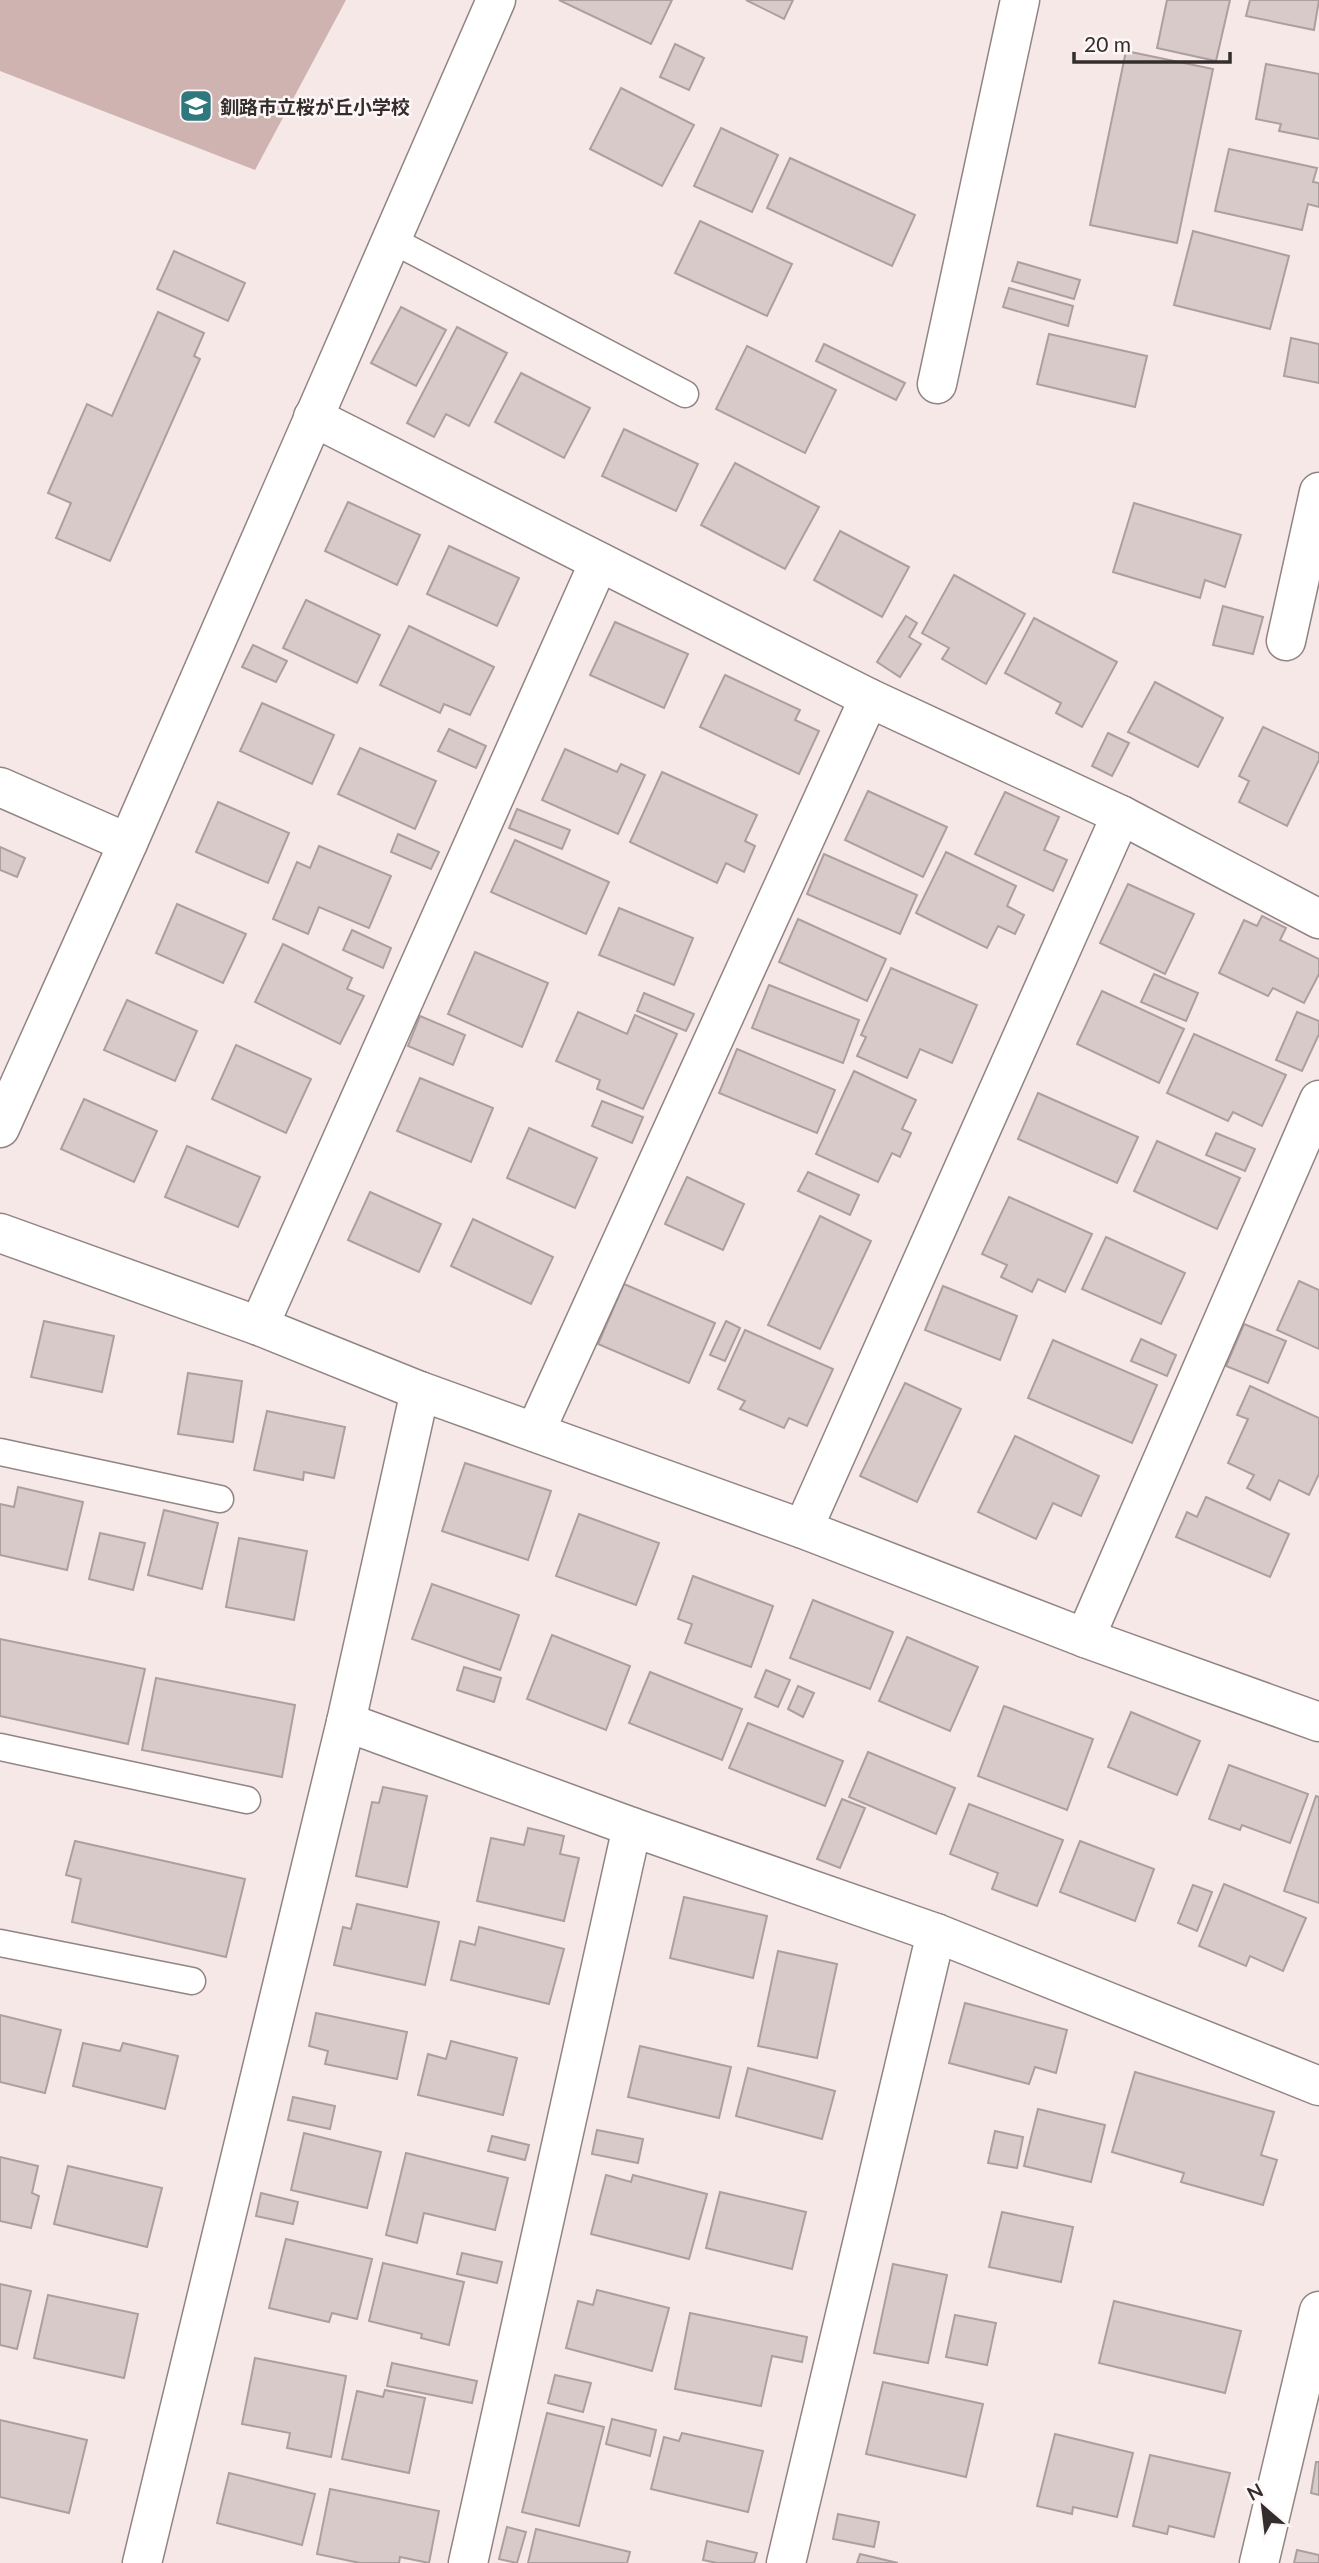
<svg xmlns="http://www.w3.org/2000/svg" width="1319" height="2563" viewBox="0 0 1319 2563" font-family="Lato,'Noto Sans JP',sans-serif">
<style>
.green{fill:#ceb3b1}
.building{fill:#d7cac9;stroke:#ac9f9f;stroke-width:2}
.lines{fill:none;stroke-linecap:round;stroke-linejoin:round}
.lane-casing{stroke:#918483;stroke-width:29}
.street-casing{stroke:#918483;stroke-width:41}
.secondary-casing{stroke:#918483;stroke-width:41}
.lane{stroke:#fff;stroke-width:26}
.street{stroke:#fff;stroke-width:38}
.secondary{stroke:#fff;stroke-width:38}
.labels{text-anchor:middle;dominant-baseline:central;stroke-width:5;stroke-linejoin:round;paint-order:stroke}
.poi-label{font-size:19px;font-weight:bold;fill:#332e2d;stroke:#fdf7f7;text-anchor:start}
</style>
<rect width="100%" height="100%" fill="#f6e8e7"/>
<path class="green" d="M0,0H346L255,170L0,71Z"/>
<g class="building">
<path d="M559,0H672L651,44Z"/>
<path d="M746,0H793L784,19Z"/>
<path d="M1167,0H1230L1216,61L1157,48Z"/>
<path d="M1250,0H1319L1314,30L1246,16Z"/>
<path d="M675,44L704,58L689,90L660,77Z"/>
<path d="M1126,51L1213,69L1177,243L1090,225Z"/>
<path d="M1266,64L1319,74V139L1279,131L1281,124L1256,119Z"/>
<path d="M621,88L694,125L662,186L590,149Z"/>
<path d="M721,128L778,155L752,212L694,186Z"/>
<path d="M1229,149L1317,168L1313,182L1319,183V207L1308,204L1302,230L1215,211Z"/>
<path d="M790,158L915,215L892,266L767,208Z"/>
<path d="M700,221L792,264L767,316L675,273Z"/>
<path d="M1193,231L1289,256L1270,329L1174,305Z"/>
<path d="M174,251L245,283L228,321L157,289Z"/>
<path d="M1018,262L1080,280L1074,299L1012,281Z"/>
<path d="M1009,288L1073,306L1068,326L1003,307Z"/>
<path d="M401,307L446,330L416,386L371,363Z"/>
<path d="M158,312L204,333L194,356L200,359L110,561L56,538L71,503L48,493L87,404L112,416Z"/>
<path d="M457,327L507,353L469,426L446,414L434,437L407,423Z"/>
<path d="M1049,334L1147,356L1135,407L1037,384Z"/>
<path d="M1291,338L1319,344V383L1284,376Z"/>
<path d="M824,344L905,383L896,400L816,361Z"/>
<path d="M747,346L836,390L805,453L716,409Z"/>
<path d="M521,373L590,408L564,458L495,422Z"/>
<path d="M624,429L698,464L676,511L602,476Z"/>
<path d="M735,463L819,507L785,569L701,525Z"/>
<path d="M348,502L420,535L397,585L325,551Z"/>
<path d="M1134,503L1241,535L1225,587L1205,580L1200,598L1113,572Z"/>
<path d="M840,531L909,567L882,617L814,580Z"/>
<path d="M449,546L519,578L497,626L427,594Z"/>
<path d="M954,575L1025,614L986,684L942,659L949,648L922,633Z"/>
<path d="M306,600L380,635L357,683L283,648Z"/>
<path d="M1223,606L1263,617L1253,654L1213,645Z"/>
<path d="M906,616L917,623L909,637L921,644L900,677L877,662Z"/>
<path d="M1034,618L1117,662L1082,727L1056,713L1061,703L1005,673Z"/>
<path d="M615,622L688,654L664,708L590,675Z"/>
<path d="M409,626L494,667L470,715L444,704L440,713L380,685Z"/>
<path d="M253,645L287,661L276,682L242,667Z"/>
<path d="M725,675L800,710L795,720L819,731L799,774L700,727Z"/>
<path d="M1155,682L1223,718L1198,767L1128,732Z"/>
<path d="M262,703L334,735L312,784L240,751Z"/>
<path d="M1263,727L1319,753V760L1287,826L1239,802L1249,781L1239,776Z"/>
<path d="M449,729L486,746L476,768L438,751Z"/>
<path d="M1108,733L1129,743L1112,776L1092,766Z"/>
<path d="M360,748L436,781L415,829L338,794Z"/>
<path d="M565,749L617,772L621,764L645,775L618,834L542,800Z"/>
<path d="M662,772L757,815L745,841L755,846L744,872L726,863L717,883L630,842Z"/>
<path d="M868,791L947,827L923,877L845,840Z"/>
<path d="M1005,792L1059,817L1044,850L1067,860L1053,891L975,854Z"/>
<path d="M218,802L289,833L268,883L196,852Z"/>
<path d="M517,809L570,830L562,849L509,828Z"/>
<path d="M398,834L439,852L431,869L391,852Z"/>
<path d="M515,840L609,882L586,934L491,892Z"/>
<path d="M319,846L391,876L369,928L319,907L308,934L273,919L297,862L310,868Z"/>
<path d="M0,847L25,858L17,877L0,870Z"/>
<path d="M946,852L1016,886L1007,906L1024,915L1015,934L998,926L987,948L916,913Z"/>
<path d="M824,854L917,895L900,934L807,894Z"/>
<path d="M1128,884L1194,914L1165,974L1100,943Z"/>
<path d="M177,904L246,934L223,983L156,953Z"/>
<path d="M619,908L693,938L674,985L599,955Z"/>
<path d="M1262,916L1286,928L1280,940L1319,959V974L1304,1003L1273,988L1268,996L1219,973L1244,920L1257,926Z"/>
<path d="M798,919L886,959L867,1001L779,962Z"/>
<path d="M352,930L391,948L383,968L343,950Z"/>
<path d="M283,944L352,978L347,989L364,996L340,1044L255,1002Z"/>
<path d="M475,952L548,983L522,1047L448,1014Z"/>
<path d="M891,968L977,1005L952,1063L920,1049L907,1078L857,1056L866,1037L861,1035Z"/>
<path d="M1154,974L1198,993L1186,1021L1141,1002Z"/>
<path d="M769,985L859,1020L843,1063L752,1028Z"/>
<path d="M1102,991L1184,1029L1159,1083L1077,1044Z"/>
<path d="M644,993L694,1014L686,1031L637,1011Z"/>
<path d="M127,1000L197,1031L175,1081L104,1050Z"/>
<path d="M578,1012L627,1034L635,1015L677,1034L643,1109L597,1089L600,1080L556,1061Z"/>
<path d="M1297,1012L1319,1021V1034L1302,1071L1276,1060Z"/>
<path d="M420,1016L465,1035L453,1065L408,1046Z"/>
<path d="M1194,1034L1286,1075L1262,1126L1233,1112L1228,1121L1167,1093Z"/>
<path d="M236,1045L311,1079L286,1133L212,1099Z"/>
<path d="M737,1049L835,1090L817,1133L719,1093Z"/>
<path d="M854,1071L916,1100L902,1129L911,1133L900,1157L892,1153L878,1182L816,1154Z"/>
<path d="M420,1078L493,1108L471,1162L397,1131Z"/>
<path d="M1038,1093L1138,1137L1117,1183L1018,1139Z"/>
<path d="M84,1099L157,1131L134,1182L61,1149Z"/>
<path d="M602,1101L643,1117L632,1143L592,1126Z"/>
<path d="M529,1128L597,1158L575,1208L507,1178Z"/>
<path d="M1216,1133L1255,1149L1245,1171L1206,1155Z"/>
<path d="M1157,1141L1240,1178L1217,1229L1134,1191Z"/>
<path d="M187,1146L260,1177L238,1227L165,1197Z"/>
<path d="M808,1172L859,1195L850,1215L798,1191Z"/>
<path d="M687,1177L744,1204L723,1250L665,1224Z"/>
<path d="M370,1192L441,1224L419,1272L348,1240Z"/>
<path d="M1009,1197L1092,1234L1065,1292L1038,1279L1032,1292L1001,1277L1007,1265L982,1254Z"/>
<path d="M820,1216L871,1241L820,1349L768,1325Z"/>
<path d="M473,1219L553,1257L531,1304L451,1266Z"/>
<path d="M1106,1237L1185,1273L1161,1324L1082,1289Z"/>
<path d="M1299,1281L1319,1290V1349L1277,1330Z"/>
<path d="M624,1284L715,1323L689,1383L598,1344Z"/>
<path d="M943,1286L1017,1316L1000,1360L925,1330Z"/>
<path d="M44,1321L114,1336L102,1392L31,1377Z"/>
<path d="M726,1321L740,1328L725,1361L710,1355Z"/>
<path d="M1244,1324L1286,1341L1268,1383L1226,1366Z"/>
<path d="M745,1330L833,1369L807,1426L789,1418L784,1428L740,1409L745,1401L718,1389Z"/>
<path d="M1141,1339L1176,1355L1167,1376L1131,1361Z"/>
<path d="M1053,1340L1157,1385L1132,1443L1028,1398Z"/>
<path d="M188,1373L242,1381L233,1442L178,1434Z"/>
<path d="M905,1383L961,1409L917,1502L860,1476Z"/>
<path d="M1250,1386L1319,1418V1474L1309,1495L1279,1480L1270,1500L1247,1488L1254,1475L1228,1463L1248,1419L1237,1415Z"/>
<path d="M267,1411L345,1427L334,1478L304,1472L303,1480L254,1470Z"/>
<path d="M1015,1436L1099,1476L1081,1516L1053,1503L1036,1539L978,1512Z"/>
<path d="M465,1463L551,1491L528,1560L442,1531Z"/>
<path d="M18,1487L83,1502L67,1570L0,1555V1504L14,1507Z"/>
<path d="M1206,1497L1289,1534L1270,1577L1176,1537L1187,1512L1197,1517Z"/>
<path d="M164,1510L218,1523L202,1589L148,1575Z"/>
<path d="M579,1514L659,1543L636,1605L556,1576Z"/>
<path d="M100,1533L145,1543L133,1590L89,1579Z"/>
<path d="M239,1538L307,1551L294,1620L226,1607Z"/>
<path d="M693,1576L773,1606L751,1667L685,1643L692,1624L678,1619Z"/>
<path d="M432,1584L519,1615L500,1670L412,1639Z"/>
<path d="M813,1600L893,1632L870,1689L790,1658Z"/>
<path d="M552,1635L630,1666L606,1730L527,1699Z"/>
<path d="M907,1637L978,1667L950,1731L879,1701Z"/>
<path d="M0,1639L145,1669L128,1744L0,1716Z"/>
<path d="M464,1667L501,1678L494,1702L457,1690Z"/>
<path d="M766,1670L790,1680L778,1707L755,1697Z"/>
<path d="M650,1672L742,1709L722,1760L629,1723Z"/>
<path d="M156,1678L295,1705L282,1777L142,1750Z"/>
<path d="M798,1686L814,1693L803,1717L788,1709Z"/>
<path d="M1004,1706L1093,1739L1067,1810L978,1776Z"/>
<path d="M1131,1712L1200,1741L1177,1795L1108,1767Z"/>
<path d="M748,1723L843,1761L825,1806L729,1768Z"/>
<path d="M868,1752L955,1788L936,1834L849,1797Z"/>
<path d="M1229,1765L1308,1794L1290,1843L1242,1825L1240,1830L1209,1819Z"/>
<path d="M383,1787L427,1796L407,1887L356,1876L372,1802L379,1803Z"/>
<path d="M1316,1796L1319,1797V1903L1284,1891Z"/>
<path d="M842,1799L865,1808L840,1868L817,1859Z"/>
<path d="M969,1804L1063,1840L1037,1906L992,1889L998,1873L950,1854Z"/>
<path d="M528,1828L564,1836L560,1854L579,1858L564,1921L477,1901L491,1838L524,1845Z"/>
<path d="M75,1841L245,1879L226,1957L72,1922L81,1879L66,1875Z"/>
<path d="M1080,1841L1154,1869L1135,1921L1060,1892Z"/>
<path d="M1224,1884L1306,1918L1283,1971L1250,1956L1246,1966L1199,1946Z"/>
<path d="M1193,1885L1212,1892L1197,1931L1178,1923Z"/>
<path d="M684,1897L767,1916L753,1978L670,1958Z"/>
<path d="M357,1904L439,1922L425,1985L334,1965L343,1927L351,1929Z"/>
<path d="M479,1927L564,1949L549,2004L451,1980L460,1941L475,1945Z"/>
<path d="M778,1951L837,1964L817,2058L758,2046Z"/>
<path d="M965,2003L1067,2030L1056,2073L1035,2067L1029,2084L949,2063Z"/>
<path d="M316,2013L407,2032L397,2079L325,2064L328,2051L309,2046Z"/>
<path d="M0,2015L61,2030L45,2093L0,2082Z"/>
<path d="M451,2041L517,2058L503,2115L418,2095L428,2054L446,2059Z"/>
<path d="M83,2043L120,2051L123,2043L178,2056L165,2109L73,2086Z"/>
<path d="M640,2046L731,2067L719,2118L628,2097Z"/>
<path d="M748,2068L835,2091L822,2139L736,2116Z"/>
<path d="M1135,2072L1274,2112L1261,2155L1277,2160L1263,2205L1181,2182L1184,2173L1112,2152Z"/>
<path d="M293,2097L335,2106L330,2129L288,2120Z"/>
<path d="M1038,2109L1105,2125L1091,2182L1024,2166Z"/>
<path d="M597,2130L643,2139L638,2163L592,2154Z"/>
<path d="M995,2131L1023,2137L1017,2168L988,2163Z"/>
<path d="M304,2133L381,2152L367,2208L291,2190Z"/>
<path d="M492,2136L529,2145L525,2160L488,2151Z"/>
<path d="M406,2153L508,2178L495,2230L424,2213L417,2243L386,2235Z"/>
<path d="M0,2157L38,2166L32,2193L39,2196L31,2228L0,2221Z"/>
<path d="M68,2166L162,2188L147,2247L54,2224Z"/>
<path d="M606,2175L631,2182L633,2175L707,2194L689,2259L591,2234Z"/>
<path d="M720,2192L806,2212L792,2269L706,2248Z"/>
<path d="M261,2193L298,2202L293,2224L256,2216Z"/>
<path d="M1002,2212L1073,2227L1061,2282L989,2267Z"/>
<path d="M286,2239L372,2259L357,2319L332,2313L329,2322L269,2308Z"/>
<path d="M462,2253L502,2262L497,2283L457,2274Z"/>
<path d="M383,2263L464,2282L449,2345L421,2338L422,2334L369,2321Z"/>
<path d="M893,2264L947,2275L928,2363L874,2353Z"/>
<path d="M0,2284L31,2291L17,2349L0,2345Z"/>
<path d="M597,2290L669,2308L652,2371L566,2348L578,2301L593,2305Z"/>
<path d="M48,2295L138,2314L124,2378L34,2358Z"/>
<path d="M1114,2301L1241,2331L1225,2393L1099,2363Z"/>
<path d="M690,2313L807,2337L802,2362L772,2356L761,2406L675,2389Z"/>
<path d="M955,2315L996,2323L987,2365L946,2357Z"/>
<path d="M255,2358L346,2376L331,2457L287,2448L290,2433L242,2424Z"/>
<path d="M392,2363L477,2381L472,2403L387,2386Z"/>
<path d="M555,2375L591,2383L583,2412L548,2403Z"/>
<path d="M883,2382L983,2404L966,2477L866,2454Z"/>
<path d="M385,2390L425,2398L409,2473L342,2459L357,2391L383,2397Z"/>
<path d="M547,2413L604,2427L579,2526L522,2512Z"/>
<path d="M612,2419L656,2430L650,2456L606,2444Z"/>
<path d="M0,2420L87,2440L69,2513L0,2497Z"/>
<path d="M682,2433L763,2451L748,2512L651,2489L664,2437L679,2441Z"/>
<path d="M1055,2434L1133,2453L1117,2517L1073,2507L1072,2514L1037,2506Z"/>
<path d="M1150,2455L1230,2473L1214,2537L1169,2526L1167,2534L1133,2526Z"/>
<path d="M1316,2462H1319V2495L1311,2493Z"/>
<path d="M229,2473L315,2494L302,2545L217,2523Z"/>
<path d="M330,2489L439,2511L429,2563L400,2557L399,2563H360L317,2554Z"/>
<path d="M838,2514L879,2522L874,2547L833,2539Z"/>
<path d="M507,2527L526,2532L517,2563L499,2559Z"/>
<path d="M536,2529L630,2552L627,2563H528Z"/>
<path d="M707,2541L757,2553L754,2563H717L703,2560Z"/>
<path d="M1297,2550L1319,2555V2563H1294Z"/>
<path d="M860,2554L898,2563H857Z"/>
</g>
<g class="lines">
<defs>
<g id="lane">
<path d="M390,239L685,394"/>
<path d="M0,1452L220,1499"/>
<path d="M0,1747L247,1800"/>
<path d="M0,1943L192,1981"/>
</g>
<g id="street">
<path d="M937,384L1020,0"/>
<path d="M313,417L869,698L1121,815L1319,919"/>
<path d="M1286,641L1319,492"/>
<path d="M0,787L128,843"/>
<path d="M0,1128L128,843L496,0"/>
<path d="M259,1326L599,562"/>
<path d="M535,1432L869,698"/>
<path d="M803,1529L1121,815"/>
<path d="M1085,1638L1319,1100"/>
<path d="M346,1722L632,1827L936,1933L1319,2086"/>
<path d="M142,2563L346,1722L420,1391"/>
<path d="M468,2563L632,1827"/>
<path d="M786,2563L936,1933"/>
<path d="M1259,2563L1319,2311"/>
</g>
<path id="secondary" d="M0,1233L259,1326L420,1391L803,1529L1085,1638L1319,1722"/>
</defs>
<use href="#lane" class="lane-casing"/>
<use href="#street" class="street-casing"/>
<use href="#secondary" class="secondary-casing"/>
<use href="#lane" class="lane"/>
<use href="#street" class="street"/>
<use href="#secondary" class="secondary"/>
</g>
<defs>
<symbol id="school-square" viewBox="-11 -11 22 22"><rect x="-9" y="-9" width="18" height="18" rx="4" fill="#2f787d" stroke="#fdf7f7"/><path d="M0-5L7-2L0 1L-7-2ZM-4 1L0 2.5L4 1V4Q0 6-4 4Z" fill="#fff"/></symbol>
</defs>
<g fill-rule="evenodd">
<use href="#school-square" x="177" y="87" width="38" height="38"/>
</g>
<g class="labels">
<g class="poi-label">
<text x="220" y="106">釧路市立桜が丘小学校</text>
</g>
</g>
<g transform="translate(1263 2507) rotate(332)" stroke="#fdf7f7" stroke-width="5" paint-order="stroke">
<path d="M0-5L12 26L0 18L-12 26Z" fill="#332e2d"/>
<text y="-10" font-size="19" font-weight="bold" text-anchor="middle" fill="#332e2d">N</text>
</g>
<path d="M1074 52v10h156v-10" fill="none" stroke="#332e2d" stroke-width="3.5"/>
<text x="1084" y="52" font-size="21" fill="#332e2d" stroke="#fdf7f7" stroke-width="5" paint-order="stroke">20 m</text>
</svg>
